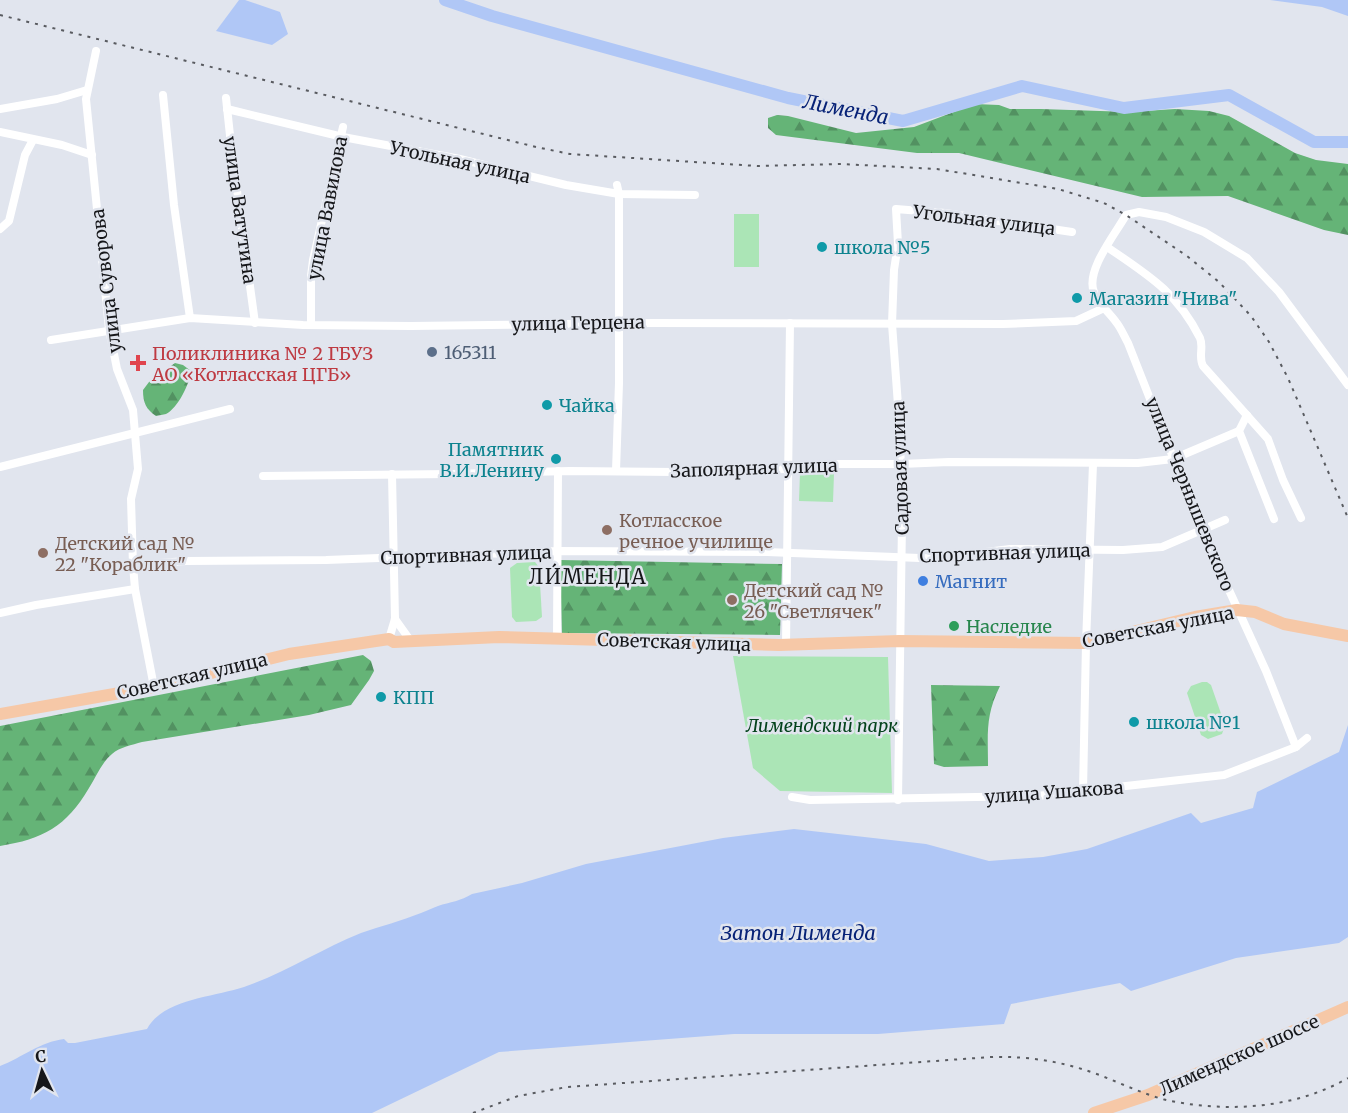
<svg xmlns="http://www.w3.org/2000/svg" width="1348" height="1113" viewBox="0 0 1348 1113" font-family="Merriweather,serif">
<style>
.forest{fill:url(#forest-firs)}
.green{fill:#abe5b6}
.water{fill:#b0c7f6}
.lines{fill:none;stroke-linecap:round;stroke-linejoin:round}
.river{stroke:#b0c7f6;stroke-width:12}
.street{stroke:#fff;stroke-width:8}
.primary{stroke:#f6c8a7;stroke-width:12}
.rail{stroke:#595b60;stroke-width:2;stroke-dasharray:3 6;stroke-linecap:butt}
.culture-dot{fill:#0f9aa8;stroke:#e1e5ee;stroke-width:2}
.service-dot{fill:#5c6f8a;stroke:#e1e5ee;stroke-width:2}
.health-dot{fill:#e0444e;stroke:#e1e5ee;stroke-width:2}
.education-dot{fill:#8d6e63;stroke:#e1e5ee;stroke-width:2}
.shop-dot{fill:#3f7fe0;stroke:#e1e5ee;stroke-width:2}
.leisure-dot{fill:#2e9e5b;stroke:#e1e5ee;stroke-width:2}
.labels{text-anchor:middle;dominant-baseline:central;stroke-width:5;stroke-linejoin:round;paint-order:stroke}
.street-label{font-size:18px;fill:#16171a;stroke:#e1e5ee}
.culture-label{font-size:18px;fill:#0d838f;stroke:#e1e5ee;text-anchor:start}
.service-label{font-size:18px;fill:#4e5e75;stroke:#e1e5ee;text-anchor:start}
.health-label{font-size:18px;fill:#be3a42;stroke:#e1e5ee;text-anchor:start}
.education-label{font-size:18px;fill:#785e54;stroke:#e1e5ee;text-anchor:start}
.shop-label{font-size:18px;fill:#366cbe;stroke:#e1e5ee;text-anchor:start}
.leisure-label{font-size:18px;fill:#27864d;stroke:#e1e5ee;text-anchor:start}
.park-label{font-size:18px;font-style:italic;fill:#04431c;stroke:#e1e5ee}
.water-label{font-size:20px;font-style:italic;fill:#072277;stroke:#e1e5ee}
.neighbourhood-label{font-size:20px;letter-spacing:1.5px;fill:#16171a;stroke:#e1e5ee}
</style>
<defs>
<pattern id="forest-firs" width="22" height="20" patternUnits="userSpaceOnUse" patternTransform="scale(1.5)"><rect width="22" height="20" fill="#65b477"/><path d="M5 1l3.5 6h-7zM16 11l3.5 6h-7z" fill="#529161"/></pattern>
</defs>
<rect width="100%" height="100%" fill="#e1e5ee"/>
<g class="forest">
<path d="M975,104L999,105L1010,109H1041L1130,112L1175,109L1209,111L1229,116L1295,153L1316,160L1348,164V235L1324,230L1228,196L1142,197L959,153H917L776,135L768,128V118L777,115L788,116L856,133L914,127Z"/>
<path d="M175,363L183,365L191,371C190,383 178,408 166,414C163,415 159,415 156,416C146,409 143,403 143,390L149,382Z"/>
<path d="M560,560L782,564L780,635L562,633Z"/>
<path d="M363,655L371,661L374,671L369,680L351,705L309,715L142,742C132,745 120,747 112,754C102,762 96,777 89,788C66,827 43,839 0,846V726Z"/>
<path d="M931,685L1000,686C985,716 988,734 988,766L944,767L934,764Z"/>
</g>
<g class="green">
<rect x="734" y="214" width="25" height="53"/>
<path d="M800,473L834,474L833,502L799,501Z"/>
<path d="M535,562L539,567L542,617L536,621L516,622L512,617L510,568L517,563Z"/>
<path d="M733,656L888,657L892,793L780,791L753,768Z"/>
<path d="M1202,682H1207L1211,685L1225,725L1222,734L1208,739L1201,735L1187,693L1191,686Z"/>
</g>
<g class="water">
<path d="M239,0H245L280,12L288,34L272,45L216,31Z"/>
<path d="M1270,0H1348V16L1322,7Z"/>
<path d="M1348,725V937L1339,943L1236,958L1131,991L1120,983L1011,1004L1004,1024L878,1034H734L499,1052L372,1113H0V1066C23,1057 40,1042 64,1039L68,1043H75L147,1029C163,999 214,997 244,987C285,973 321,949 361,933C381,926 401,921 421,913C427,911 432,908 438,906C450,902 461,901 472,894L522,883L586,864L723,838L794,829L926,844L989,861L1043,857L1087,849L1191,813L1201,823L1253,808L1257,792L1339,752Z"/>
</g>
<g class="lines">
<path class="river" d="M445,0L492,16L788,98L903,121L1022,86L1124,108L1229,95L1314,142H1348"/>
<g class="street">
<path d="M96,51L86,99L109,329L117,369L133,410L138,469L131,499L133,565L135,589L154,687"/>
<path d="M163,95L174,205L190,318"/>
<path d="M226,98L232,154L255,323"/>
<path d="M0,109L57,99L87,90"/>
<path d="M227,109L343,137L460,159L566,185L619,194L695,195"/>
<path d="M0,132L62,145L92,155"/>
<path d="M0,229L9,221L25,155L33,140"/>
<path d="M1107,247C1148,275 1177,292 1200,338C1204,347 1198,357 1203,366L1268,439L1283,480L1301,518"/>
<path d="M311,325V276L313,260L343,127"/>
<path d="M51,340L190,318L303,325L411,326L652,323L1003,324L1076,321L1104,308"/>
<path d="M1247,415L1239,431L1274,519"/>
<path d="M0,467L230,409"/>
<path d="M616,471L619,383V194L617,185"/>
<path d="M263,476L451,474L570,471L675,472L787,469L835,464H901L949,462L1138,463L1173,459L1239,431"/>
<path d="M133,565L186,561L326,560L559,551L767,552L945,559L962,555L1010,549L1123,550L1162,547L1225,520"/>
<path d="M0,613L36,605L135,589"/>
<path d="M395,619L410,640"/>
<path d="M557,638L558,471"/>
<path d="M389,639L395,619L392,474"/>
<path d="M786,645L790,323"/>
<path d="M1296,747L1266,671L1202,531L1128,343C1124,336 1121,328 1116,322C1109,312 1098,304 1094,292C1085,271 1116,233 1126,215L1139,212L1166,217L1204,232L1247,258L1279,292L1348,385"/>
<path d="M1083,791L1086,643L1093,464"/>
<path d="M792,797L810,800L1037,796L1224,775L1296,747L1307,738"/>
<path d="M898,800L902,522L900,432L892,324L894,270L898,244L896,209L945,213L1072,232"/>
</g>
<g class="primary">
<path d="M0,714L154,687L289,654L389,639L394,642L499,637L779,645L899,641L1086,643L1195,617L1237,610L1255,612L1284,624L1348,636"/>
<path d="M1094,1113L1148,1095L1348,1007"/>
</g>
<g class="rail">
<path d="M0,15L536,147L570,154L757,166L842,164L937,169L1058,189L1104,203L1126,215L1187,256L1219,282L1251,316L1269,342L1288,378L1348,518"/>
<path d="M473,1113L518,1096L567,1087L991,1057C1030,1056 1066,1062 1102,1076C1122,1084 1142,1093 1162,1099C1222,1113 1293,1110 1348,1078"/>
</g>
</g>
<g class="culture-dot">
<circle cx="822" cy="247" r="6"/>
<circle cx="1077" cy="298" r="6"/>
<circle cx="547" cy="405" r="6"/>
<circle cx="556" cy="459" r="6"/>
<circle cx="381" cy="697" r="6"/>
<circle cx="1134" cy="722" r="6"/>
</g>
<circle class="service-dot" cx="432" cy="352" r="6"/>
<path class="health-dot" d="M135 354h6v6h6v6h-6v6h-6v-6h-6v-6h6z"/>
<g class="education-dot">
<circle cx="607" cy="530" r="6"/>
<circle cx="43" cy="553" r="6"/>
<circle cx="732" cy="600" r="6"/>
</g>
<circle class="shop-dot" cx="923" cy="581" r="6"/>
<circle class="leisure-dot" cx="954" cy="626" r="6"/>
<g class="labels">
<g class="street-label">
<text transform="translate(460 162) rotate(12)">Угольная улица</text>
<text transform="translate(327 208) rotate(-79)">улица Вавилова</text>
<text transform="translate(240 210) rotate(82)">улица Ватутина</text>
<text transform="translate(984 220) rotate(7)">Угольная улица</text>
<text transform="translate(106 281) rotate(-97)">улица Суворова</text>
<text transform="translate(578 323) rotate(-1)">улица Герцена</text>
<text transform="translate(754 468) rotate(-2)">Заполярная улица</text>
<text transform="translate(900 468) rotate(-92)">Садовая улица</text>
<text transform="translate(1190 494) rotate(68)">улица Чернышевского</text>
<text transform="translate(1005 553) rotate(-2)">Спортивная улица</text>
<text transform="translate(466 555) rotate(-2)">Спортивная улица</text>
<text transform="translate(1158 627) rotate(-11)">Советская улица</text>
<text transform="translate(674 642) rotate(2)">Советская улица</text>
<text transform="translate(192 676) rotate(-13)">Советская улица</text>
<text transform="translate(1054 792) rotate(-4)">улица Ушакова</text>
<text transform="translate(1239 1055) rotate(-24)">Лимендское шоссе</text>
</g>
<g class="culture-label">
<text x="834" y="247">школа №5</text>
<text x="1089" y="298">Магазин "Нива"</text>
<text x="559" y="405">Чайка</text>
<text x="544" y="449" text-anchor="end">Памятник<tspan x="544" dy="21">В.И.Ленину</tspan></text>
<text x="393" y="697">КПП</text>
<text x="1146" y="722">школа №1</text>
</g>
<g class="service-label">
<text x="444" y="352">165311</text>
</g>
<g class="health-label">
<text x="152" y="353">Поликлиника № 2 ГБУЗ<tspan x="152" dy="21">АО «Котласская ЦГБ»</tspan></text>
</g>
<g class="education-label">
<text x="619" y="520">Котласское<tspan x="619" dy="21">речное училище</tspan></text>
<text x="55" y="543">Детский сад №<tspan x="55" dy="21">22 "Кораблик"</tspan></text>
<text x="744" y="590">Детский сад №<tspan x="744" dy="21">26 "Светлячек"</tspan></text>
</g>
<g class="shop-label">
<text x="935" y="581">Магнит</text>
</g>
<g class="leisure-label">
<text x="966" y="626">Наследие</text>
</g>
<g class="park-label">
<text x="822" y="725">Лимендский парк</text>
</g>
<g class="water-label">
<text transform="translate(846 109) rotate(11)">Лименда</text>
<text x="798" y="932">Затон Лименда</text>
</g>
<g class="neighbourhood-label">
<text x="588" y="576">ЛИ́МЕНДА</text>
</g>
</g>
<g transform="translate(42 1071) rotate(355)" stroke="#e1e5ee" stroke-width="4.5" paint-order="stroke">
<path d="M0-4.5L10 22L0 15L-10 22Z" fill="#16171a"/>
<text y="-9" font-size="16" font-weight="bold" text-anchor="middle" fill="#16171a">С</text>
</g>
</svg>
